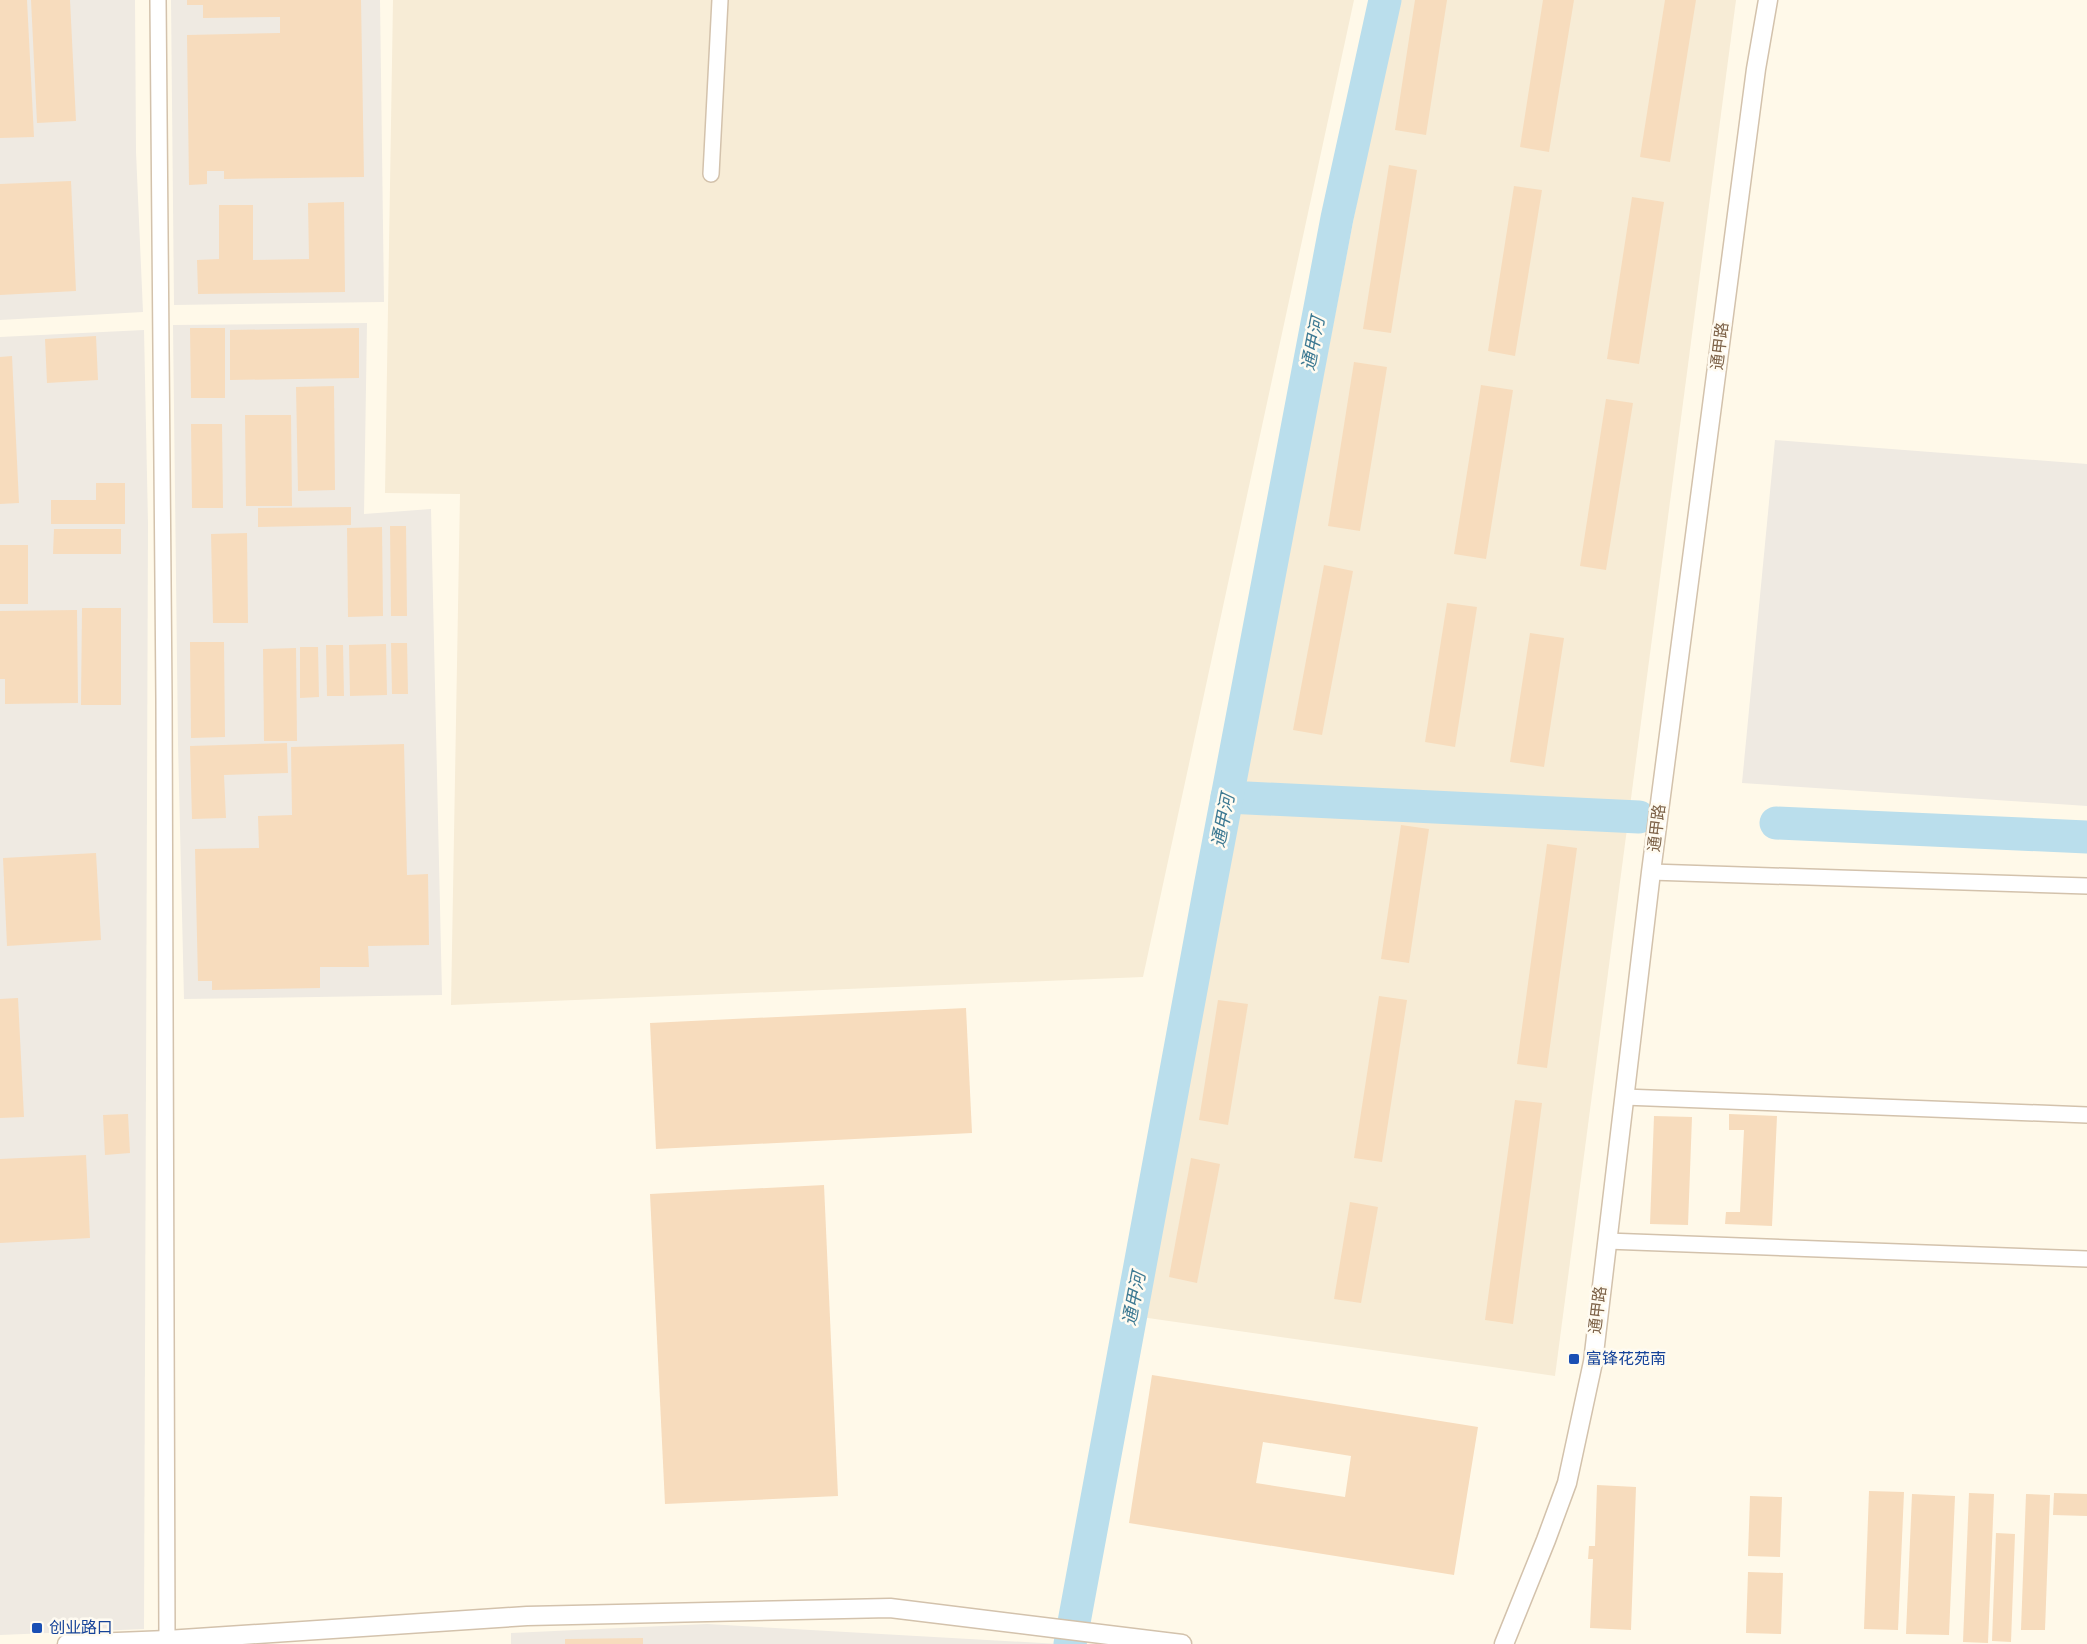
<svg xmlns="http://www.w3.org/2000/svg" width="2087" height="1644" viewBox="0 0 2087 1644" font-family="'Alegreya Sans','Noto Sans SC',sans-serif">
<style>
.residential{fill:#f7ecd6}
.industrial{fill:#efeae2}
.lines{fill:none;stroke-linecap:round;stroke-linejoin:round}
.river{stroke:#badeec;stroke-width:33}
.building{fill:#f7dcbd;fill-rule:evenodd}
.minor-casing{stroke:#d3c2ac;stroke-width:18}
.tertiary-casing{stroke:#d3c2ac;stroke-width:21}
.minor{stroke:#fff;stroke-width:15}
.tertiary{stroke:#fff;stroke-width:18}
.transit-dot{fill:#1a4fb4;stroke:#fffbf1;stroke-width:2}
.labels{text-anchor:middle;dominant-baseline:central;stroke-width:5;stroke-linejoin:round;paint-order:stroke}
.street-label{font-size:16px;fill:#7d6248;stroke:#fffbf1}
.transit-label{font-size:16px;fill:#164399;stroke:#fffbf1;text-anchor:start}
.water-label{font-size:18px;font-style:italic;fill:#3e7a93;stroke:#fffbf1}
</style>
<rect width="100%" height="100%" fill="#fff9e9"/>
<g class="residential">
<path d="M393,0H1354L1143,977L451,1005L460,494L385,493Z"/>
<path d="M1396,0H1736L1555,1376L1141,1317Z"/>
</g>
<g class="industrial">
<path d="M0,0H135L136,152L143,312L0,320Z"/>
<path d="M171,0H380L384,302L174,305Z"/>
<path d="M367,323L364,514L431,509L442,995L184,999L178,743L173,325Z"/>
<path d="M144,330L148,524L144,1629L0,1635V337Z"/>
<path d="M1775,440L2087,464V806L1742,783Z"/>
<path d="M707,1624L1059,1644H511V1633Z"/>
</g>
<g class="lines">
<g class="river">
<path d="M1227,797L1639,817"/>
<path d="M1776,823L2087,837"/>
<path d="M1070,1644L1210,887L1337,218L1385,0"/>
</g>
</g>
<g class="building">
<path d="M0,0H27L34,137L0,138Z"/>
<path d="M31,0H70L76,121L37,123Z"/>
<path d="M187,0H361L364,177L224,179V171H207V184L189,185L187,35L280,33V17L203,18V5H187Z"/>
<path d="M1415,0H1447L1426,135L1395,130Z"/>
<path d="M1543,0H1574L1549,152L1520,147Z"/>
<path d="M1665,0H1696L1670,162L1640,157Z"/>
<path d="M1389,165L1417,170L1391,333L1363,329Z"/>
<path d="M71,181L76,291L0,295V184Z"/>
<path d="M1514,186L1542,190L1515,356L1488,351Z"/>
<path d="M1632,197L1664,202L1639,364L1607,359Z"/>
<path d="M344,202L345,292L198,294L197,260L219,259V205H253V260L309,259L308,203Z"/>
<path d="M190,328H225V398H191Z"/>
<path d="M359,328V378L230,380V330Z"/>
<path d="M96,336L98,380L47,383L45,339Z"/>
<path d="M12,356L19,503L0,504V357Z"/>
<path d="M1354,362L1387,367L1360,531L1328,526Z"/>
<path d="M1481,385L1513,390L1486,559L1454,554Z"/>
<path d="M334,386L335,490L298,491L296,387Z"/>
<path d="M1606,399L1633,403L1606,570L1580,566Z"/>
<path d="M245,415H291L292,506H246Z"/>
<path d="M191,424H222L223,508H192Z"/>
<path d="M96,483H125V524H51V500H96Z"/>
<path d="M351,507V525L258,527V508Z"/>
<path d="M390,526H406L407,616H391Z"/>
<path d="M382,527L383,616L348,617L347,528Z"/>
<path d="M54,529H121V554H53Z"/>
<path d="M247,533L248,623H213L211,534Z"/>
<rect x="0" y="545" width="28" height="59"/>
<path d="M1324,565L1353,571L1322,735L1293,730Z"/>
<path d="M1447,603L1477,607L1455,747L1425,742Z"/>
<path d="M82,608H121V705H81Z"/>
<path d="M77,610L78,703L5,704V679H0V611Z"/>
<path d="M1530,633L1564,638L1544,767L1510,762Z"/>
<path d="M190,642H224L225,737L191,738Z"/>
<path d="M391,643H407L408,694H392Z"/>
<path d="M386,644L387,695L350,696L349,645Z"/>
<path d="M326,645H343L344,696H327Z"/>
<path d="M300,647H318L319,697L300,698Z"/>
<path d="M296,648L297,741H264L263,649Z"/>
<path d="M287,743L288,773L224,775L226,818L192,819L190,746Z"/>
<path d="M404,744L407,875L428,874L429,945L368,946L369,967H320V988L212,990V981H198L195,849L259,848L258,816L292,815L291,747Z"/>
<path d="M1401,825L1429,829L1409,963L1381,959Z"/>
<path d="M1547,844L1577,848L1547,1068L1517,1064Z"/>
<path d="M96,853L101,940L7,946L3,858Z"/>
<path d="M1379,996L1407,1000L1382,1162L1354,1158Z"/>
<path d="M18,998L24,1117L0,1118V999Z"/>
<path d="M1218,1000L1248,1004L1228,1125L1199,1120Z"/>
<path d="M966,1008L972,1133L656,1149L650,1023Z"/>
<path d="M1515,1100L1542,1103L1513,1324L1485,1320Z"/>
<path d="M128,1114L130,1153L105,1155L103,1115Z"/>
<path d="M1729,1114L1777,1116L1772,1226L1725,1224L1726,1212H1740L1744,1130H1729Z"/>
<path d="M1654,1116L1692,1117L1688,1225L1650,1224Z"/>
<path d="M86,1155L90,1238L0,1243V1159Z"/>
<path d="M1191,1158L1220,1164L1197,1283L1169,1277Z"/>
<path d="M824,1185L838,1496L665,1504L650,1194Z"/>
<path d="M1350,1202L1378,1207L1361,1303L1334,1299Z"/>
<path d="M1152,1375L1478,1427L1454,1575L1129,1523ZM1263,1442L1351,1456L1345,1497L1256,1483Z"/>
<path d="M1597,1485L1636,1487L1631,1630L1590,1628L1593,1559H1588L1589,1546H1595Z"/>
<path d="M1869,1491L1904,1492L1898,1630L1864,1629Z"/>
<path d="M1969,1493L1994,1494L1988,1643L1963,1642Z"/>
<path d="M2054,1493L2087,1494V1516L2053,1515Z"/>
<path d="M1912,1494L1955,1496L1949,1635L1906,1634Z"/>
<path d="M2026,1494L2050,1495L2045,1630H2021Z"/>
<path d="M1750,1496L1782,1497L1780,1557L1748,1556Z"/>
<path d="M1996,1533L2015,1534L2011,1642L1992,1641Z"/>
<path d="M1748,1572L1783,1573L1781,1634L1746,1633Z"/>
<path d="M643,1638V1644H565V1639Z"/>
</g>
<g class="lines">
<defs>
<g id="minor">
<path d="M158,0L164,698L167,1640"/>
<path d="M711,174L720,0"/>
<path d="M1651,872L2087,886"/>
<path d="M1624,1097L2087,1115"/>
<path d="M1607,1241L2087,1259"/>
</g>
<g id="tertiary">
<path d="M67,1644L167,1640L527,1616L890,1608L1182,1644"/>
<path d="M1504,1644L1546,1540L1567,1483L1593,1362L1651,872L1756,69L1768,0"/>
</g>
</defs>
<use href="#minor" class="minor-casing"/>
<use href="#tertiary" class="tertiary-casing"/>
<use href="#minor" class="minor"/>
<use href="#tertiary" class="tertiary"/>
</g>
<g class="transit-dot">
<rect x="1568" y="1353" width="12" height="12" rx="3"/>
<rect x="31" y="1622" width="12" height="12" rx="3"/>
</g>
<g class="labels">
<g class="street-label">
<text transform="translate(1720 346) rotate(-83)">通甲路</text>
<text transform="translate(1657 828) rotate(-83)">通甲路</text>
<text transform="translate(1598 1310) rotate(-83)">通甲路</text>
</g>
<g class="transit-label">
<text x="1586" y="1359">富锋花苑南</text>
<text x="49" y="1628">创业路口</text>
</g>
<g class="water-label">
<text transform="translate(1314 344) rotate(-79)">通甲河</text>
<text transform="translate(1224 821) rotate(-79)">通甲河</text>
<text transform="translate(1135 1299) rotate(-79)">通甲河</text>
</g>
</g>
</svg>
